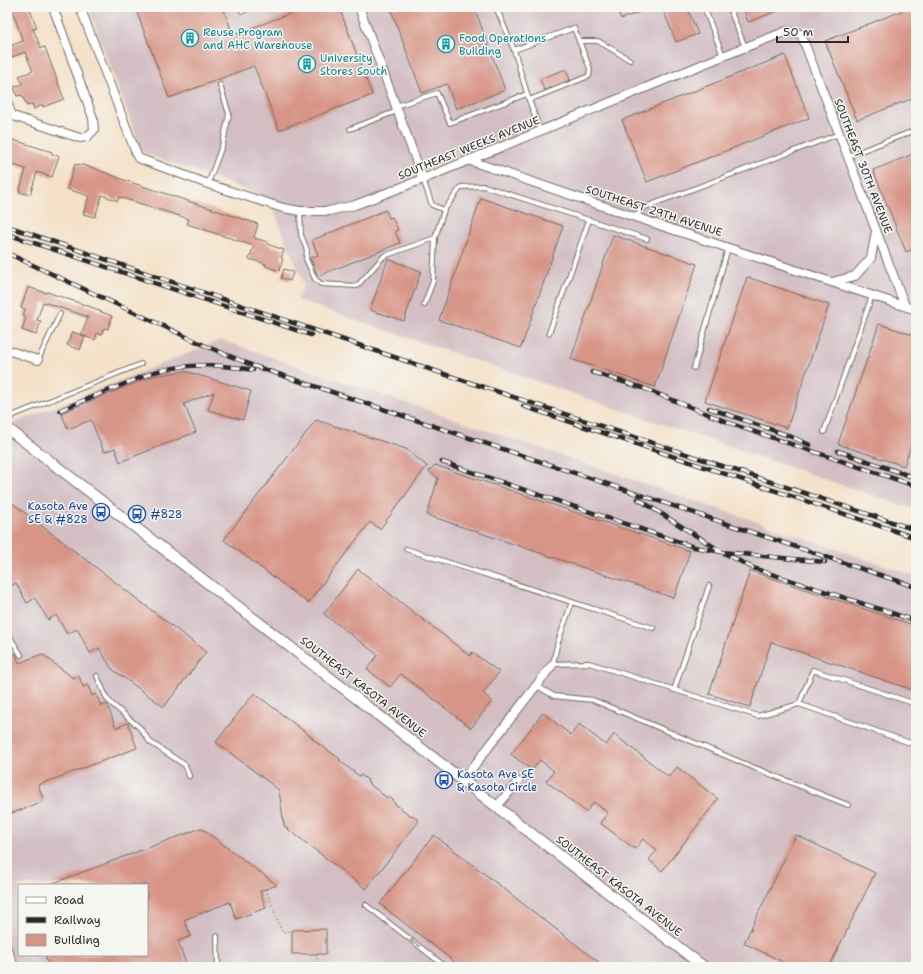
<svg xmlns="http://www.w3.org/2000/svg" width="923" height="974" viewBox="0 0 923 974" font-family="'Shantell Sans',sans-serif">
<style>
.industrial{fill:#d2bec3;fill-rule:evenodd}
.building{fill:#d79587}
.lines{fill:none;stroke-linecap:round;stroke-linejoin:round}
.service-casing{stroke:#716b62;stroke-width:6}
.minor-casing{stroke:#716b62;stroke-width:10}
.tertiary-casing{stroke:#716b62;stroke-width:12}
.path{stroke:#716b62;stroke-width:1.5;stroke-dasharray:1 3;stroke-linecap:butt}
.service{stroke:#fff;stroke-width:4}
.minor{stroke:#fff;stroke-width:8}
.tertiary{stroke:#fff;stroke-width:10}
.rail-casing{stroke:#2b2b2b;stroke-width:4.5}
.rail{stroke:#f6f6f2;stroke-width:3;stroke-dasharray:9;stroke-linecap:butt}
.oneway{stroke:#a0a0a0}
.labels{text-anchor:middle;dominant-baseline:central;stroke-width:3;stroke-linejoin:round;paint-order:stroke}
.culture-label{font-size:11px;fill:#0d838f;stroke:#f6f6f2;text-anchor:start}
.street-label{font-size:11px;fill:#2b2b2b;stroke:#f6f6f2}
.transit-label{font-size:11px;fill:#164399;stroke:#f6f6f2;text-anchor:start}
</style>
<rect width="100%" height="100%" fill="#f6f6f2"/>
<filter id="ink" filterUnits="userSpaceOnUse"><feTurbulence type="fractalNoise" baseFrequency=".025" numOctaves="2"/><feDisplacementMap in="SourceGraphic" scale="8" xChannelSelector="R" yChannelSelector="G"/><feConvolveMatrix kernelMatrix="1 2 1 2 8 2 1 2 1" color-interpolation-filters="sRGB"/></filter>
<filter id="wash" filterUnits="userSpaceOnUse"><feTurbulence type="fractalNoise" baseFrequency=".012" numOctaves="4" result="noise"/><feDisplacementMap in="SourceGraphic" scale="16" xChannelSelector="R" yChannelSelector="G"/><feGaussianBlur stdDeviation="0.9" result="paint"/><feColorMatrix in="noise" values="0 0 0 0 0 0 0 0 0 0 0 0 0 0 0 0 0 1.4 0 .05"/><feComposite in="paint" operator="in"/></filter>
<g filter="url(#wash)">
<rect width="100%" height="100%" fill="#f4e1c8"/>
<g class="industrial">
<path d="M88,7H916V510L297,300L304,285L269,198L142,152Z"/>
<path d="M221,340L916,576V967H7V426ZM19,885H147V955H19Z"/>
</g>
<g id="blocks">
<g class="building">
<path d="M11,7H29L37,28L33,29L41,48L45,47L64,99L43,107V105L34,109L32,104L27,106L22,95L17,96L14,87L23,84L19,76L33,71L25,52L7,59V47L23,41Z"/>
<path d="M135,7H223L233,35L308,7H339L372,95L279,130L254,66L169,98Z"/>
<path d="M390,7H474L505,90L456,109L447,84L422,93Z"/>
<path d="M616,7H651V8L621,19Z"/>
<path d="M662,7H687L698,34L676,42Z"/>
<path d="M743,7H785V8L748,22Z"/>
<path d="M912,7H916V97L857,120L825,41Z"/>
<path d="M785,55L809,118L647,182L622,120Z"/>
<path d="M566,69L570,80L544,90L540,79Z"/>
<path d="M7,138L52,152V154L59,156L52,177L37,172L30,195L19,192L26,169L7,163Z"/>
<path d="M916,153V248L906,252L873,170Z"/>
<path d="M75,164L78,165L79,164L93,168L124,180L258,224L254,238L268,242L267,244L284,250L281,258L283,259L279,271L265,266L266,264L249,259L254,246L187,224L189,219L119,197L118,201L102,195L95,217L83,214L89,196L67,189Z"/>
<path d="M481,198L563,226L521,348L439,320Z"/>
<path d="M386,210L389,218L392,217L398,230L395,231L400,243L318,276L310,258L318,255L312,240Z"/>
<path d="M613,235L697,264L655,387L571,359Z"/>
<path d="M388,259L421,271L404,321L370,310Z"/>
<path d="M284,269L293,272L290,281L281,278Z"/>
<path d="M747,277L829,305L787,428L705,401Z"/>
<path d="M28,287L46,293L47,292L94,308V309L112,316L108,329L104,328L101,335L97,333L95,340L81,335L88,317L43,302L37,320L41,321L36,335L22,330L26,317L23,316L25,309L21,308Z"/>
<path d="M879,324L916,336V431L904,466L838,444Z"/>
<path d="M72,332L85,336L80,350L67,345Z"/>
<path d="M185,371L251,391L243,420L208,410L214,392L184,404L196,432L120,462L115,448L104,452L91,420L68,429L61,413L153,376Z"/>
<path d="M316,420L406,449L427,466L380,529L370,522L308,603L224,540Z"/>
<path d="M435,465L690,551L674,598L427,515L438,478L429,471Z"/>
<path d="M7,499L206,652L164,707L112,669L99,648L90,653L77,629L67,634L56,615L48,620L35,598L27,603L16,583L7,589Z"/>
<path d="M358,569L470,656L472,652L499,672L483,693L492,701L471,728L401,674L390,687L367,669L378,655L324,614Z"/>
<path d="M750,571L916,626V691L771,642L750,707L709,694Z"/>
<path d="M16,654L19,663L42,654L73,678L79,676L83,687L88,685L92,696L96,694L101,706L107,704L116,728L128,723L137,748L38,785L44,801L7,815V657Z"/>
<path d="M254,693L313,738L312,739L340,759L339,760L359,776L361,775L368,780L367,782L387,798L388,796L395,802L394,803L411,816L412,815L419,821L366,889L284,826L279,790L216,742Z"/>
<path d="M543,713L571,735L579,724L606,745L614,734L669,777L677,767L718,799L662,871L649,860L657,850L643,839L635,849L600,823L608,813L594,802L586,812L546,781L554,771L540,760L532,770L511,754Z"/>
<path d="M201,828L277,885L260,891L266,908L236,919L230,902L184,920L191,936L178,941L187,967H49L45,955H147V885L51,884Z"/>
<path d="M434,835L605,967H461L380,904Z"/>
<path d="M796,835L875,873L829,967H793L744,943Z"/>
<path d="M326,929V954H292V930Z"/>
</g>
</g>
</g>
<g filter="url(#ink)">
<use href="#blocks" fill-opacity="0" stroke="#716b62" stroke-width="1"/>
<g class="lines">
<defs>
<g id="service">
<path d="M496,7L514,50L529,100L540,130"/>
<path d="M704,7L723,56"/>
<path d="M729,7L745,47"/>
<path d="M242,11L254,7"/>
<path d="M579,41H598L630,60"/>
<path d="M514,50L574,28L590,69L589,76L529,100"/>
<path d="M7,96L14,116"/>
<path d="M396,106L437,93L450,123L527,94"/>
<path d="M350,129L397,111"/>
<path d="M848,156L916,130"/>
<path d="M208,184L223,143L229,114L220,85"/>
<path d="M444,210L461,187L484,186L589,220L549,333"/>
<path d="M300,211L301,235L307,250L306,259L315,279L321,284L357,286L384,256L435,238L444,210L432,205L423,179"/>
<path d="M638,217L640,209L839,134"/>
<path d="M589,220L647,239"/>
<path d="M424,305L433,281L435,238"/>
<path d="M38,360L60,314"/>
<path d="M694,368L728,248"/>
<path d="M7,421L14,415L141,364"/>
<path d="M824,432L872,296"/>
<path d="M406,549L653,628"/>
<path d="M572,602L557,645L553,664L589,663L758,716L799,704L916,745V744"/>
<path d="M7,632L21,655"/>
<path d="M97,676L107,699L112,704L140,728L150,742L185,765L189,776"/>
<path d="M537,686L554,696L593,700L750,766L848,805"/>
<path d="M674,690L709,586"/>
<path d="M799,704L813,670L916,704"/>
<path d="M366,905L446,967"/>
<path d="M217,936L218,967"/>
</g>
<g id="minor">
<path d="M80,7L138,158L208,184L283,208L300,211H329L355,205L423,179L723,56L787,31L801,34L905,306"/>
<path d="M359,7L423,179"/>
<path d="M7,114L80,138L87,137L94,130L93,118L53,7"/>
<path d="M468,160L638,218L916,310"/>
<path d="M832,282L855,276L871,258L876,231"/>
<path d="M7,350L38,360"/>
<path d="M463,780L553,664"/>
<path d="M497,806L518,782"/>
<path d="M7,949L14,967"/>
</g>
<path id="tertiary" d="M7,428L704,967"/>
</defs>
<use href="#service" class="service-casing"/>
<use href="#minor" class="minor-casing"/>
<use href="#tertiary" class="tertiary-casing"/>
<g class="path">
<path d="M266,889L282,932L292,931"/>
<path d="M317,954V967"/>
</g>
<use href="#service" class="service"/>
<use href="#minor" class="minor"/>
<use href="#tertiary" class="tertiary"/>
<defs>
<g id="rail">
<path d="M7,226L447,375L916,530"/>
<path d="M7,234L311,335"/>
<path d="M7,253L208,347L254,366L916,587"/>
<path d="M592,372L643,388L740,427L916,486"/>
<path d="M523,406L916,538"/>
<path d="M709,408L787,435L810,445"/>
<path d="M60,410L154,372C190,363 217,364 253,370"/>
<path d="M838,451L916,478"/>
<path d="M442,462L694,547L722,552L825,562"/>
<path d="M638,499L722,552L753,568L916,621"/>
</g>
</defs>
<use href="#rail" class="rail-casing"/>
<use href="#rail" class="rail"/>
</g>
<defs><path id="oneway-shaft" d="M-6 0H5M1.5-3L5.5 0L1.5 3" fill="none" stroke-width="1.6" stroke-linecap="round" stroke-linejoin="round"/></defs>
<use class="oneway" href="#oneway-shaft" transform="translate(415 943) rotate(-142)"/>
</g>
<defs>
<symbol id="building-ring" viewBox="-11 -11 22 22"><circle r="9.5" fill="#f6f6f2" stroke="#0f9aa8" stroke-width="1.5"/><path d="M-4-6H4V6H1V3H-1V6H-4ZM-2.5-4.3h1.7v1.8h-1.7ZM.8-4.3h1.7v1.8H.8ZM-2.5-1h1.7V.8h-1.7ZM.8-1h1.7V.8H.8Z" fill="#0f9aa8"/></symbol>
<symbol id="bus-ring" viewBox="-11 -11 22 22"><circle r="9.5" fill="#f6f6f2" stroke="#1a4fb4" stroke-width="1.5"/><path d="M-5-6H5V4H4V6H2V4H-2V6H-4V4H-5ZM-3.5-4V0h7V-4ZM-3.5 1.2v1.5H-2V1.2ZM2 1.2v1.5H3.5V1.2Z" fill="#1a4fb4"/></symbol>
</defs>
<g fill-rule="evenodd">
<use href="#building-ring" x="180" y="28" width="20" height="20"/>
<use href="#building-ring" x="436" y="34" width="20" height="20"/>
<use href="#building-ring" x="297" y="54" width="20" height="20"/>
<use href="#bus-ring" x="91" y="502" width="20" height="20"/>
<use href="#bus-ring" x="127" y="504" width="20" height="20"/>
<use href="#bus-ring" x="434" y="770" width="20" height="20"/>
</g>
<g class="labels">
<g class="culture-label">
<text x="203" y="32">Reuse Program<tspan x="203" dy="13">and AHC Warehouse</tspan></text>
<text x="459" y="38">Food Operations<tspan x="459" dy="13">Building</tspan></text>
<text x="320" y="58">University<tspan x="320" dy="13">Stores South</tspan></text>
</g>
<g class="street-label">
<text transform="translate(469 148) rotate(-22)">SOUTHEAST WEEKS AVENUE</text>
<text transform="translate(863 166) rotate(69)">SOUTHEAST 30TH AVENUE</text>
<text transform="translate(654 211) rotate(18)">SOUTHEAST 29TH AVENUE</text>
<text transform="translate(363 687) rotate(38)">SOUTHEAST KASOTA AVENUE</text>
<text transform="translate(619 886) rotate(38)">SOUTHEAST KASOTA AVENUE</text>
</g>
<g class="transit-label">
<text x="88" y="506" text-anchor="end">Kasota Ave<tspan x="88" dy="13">SE &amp; #828</tspan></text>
<text x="150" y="514">#828</text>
<text x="457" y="774">Kasota Ave SE<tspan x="457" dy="13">&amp; Kasota Circle</tspan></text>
</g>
</g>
<rect width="923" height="974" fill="none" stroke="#f6f6f2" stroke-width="24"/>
<rect x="18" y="884" width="130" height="72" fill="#f6f6f2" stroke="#a5a5a2"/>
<rect x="26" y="897" width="20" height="6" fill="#ffffff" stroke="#a5a5a2"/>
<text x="54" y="904" font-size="12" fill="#2b2b2b">Road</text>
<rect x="26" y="917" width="20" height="6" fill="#2b2b2b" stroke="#a5a5a2"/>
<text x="54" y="924" font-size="12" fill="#2b2b2b">Railway</text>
<rect x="26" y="934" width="20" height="12" fill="#d79587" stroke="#a5a5a2"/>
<text x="54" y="944" font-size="12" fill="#2b2b2b">Building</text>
<path d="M777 36v6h71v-6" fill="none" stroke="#2b2b2b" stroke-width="2"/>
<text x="783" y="36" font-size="12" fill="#2b2b2b" stroke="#f6f6f2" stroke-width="3" paint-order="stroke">50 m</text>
</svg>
